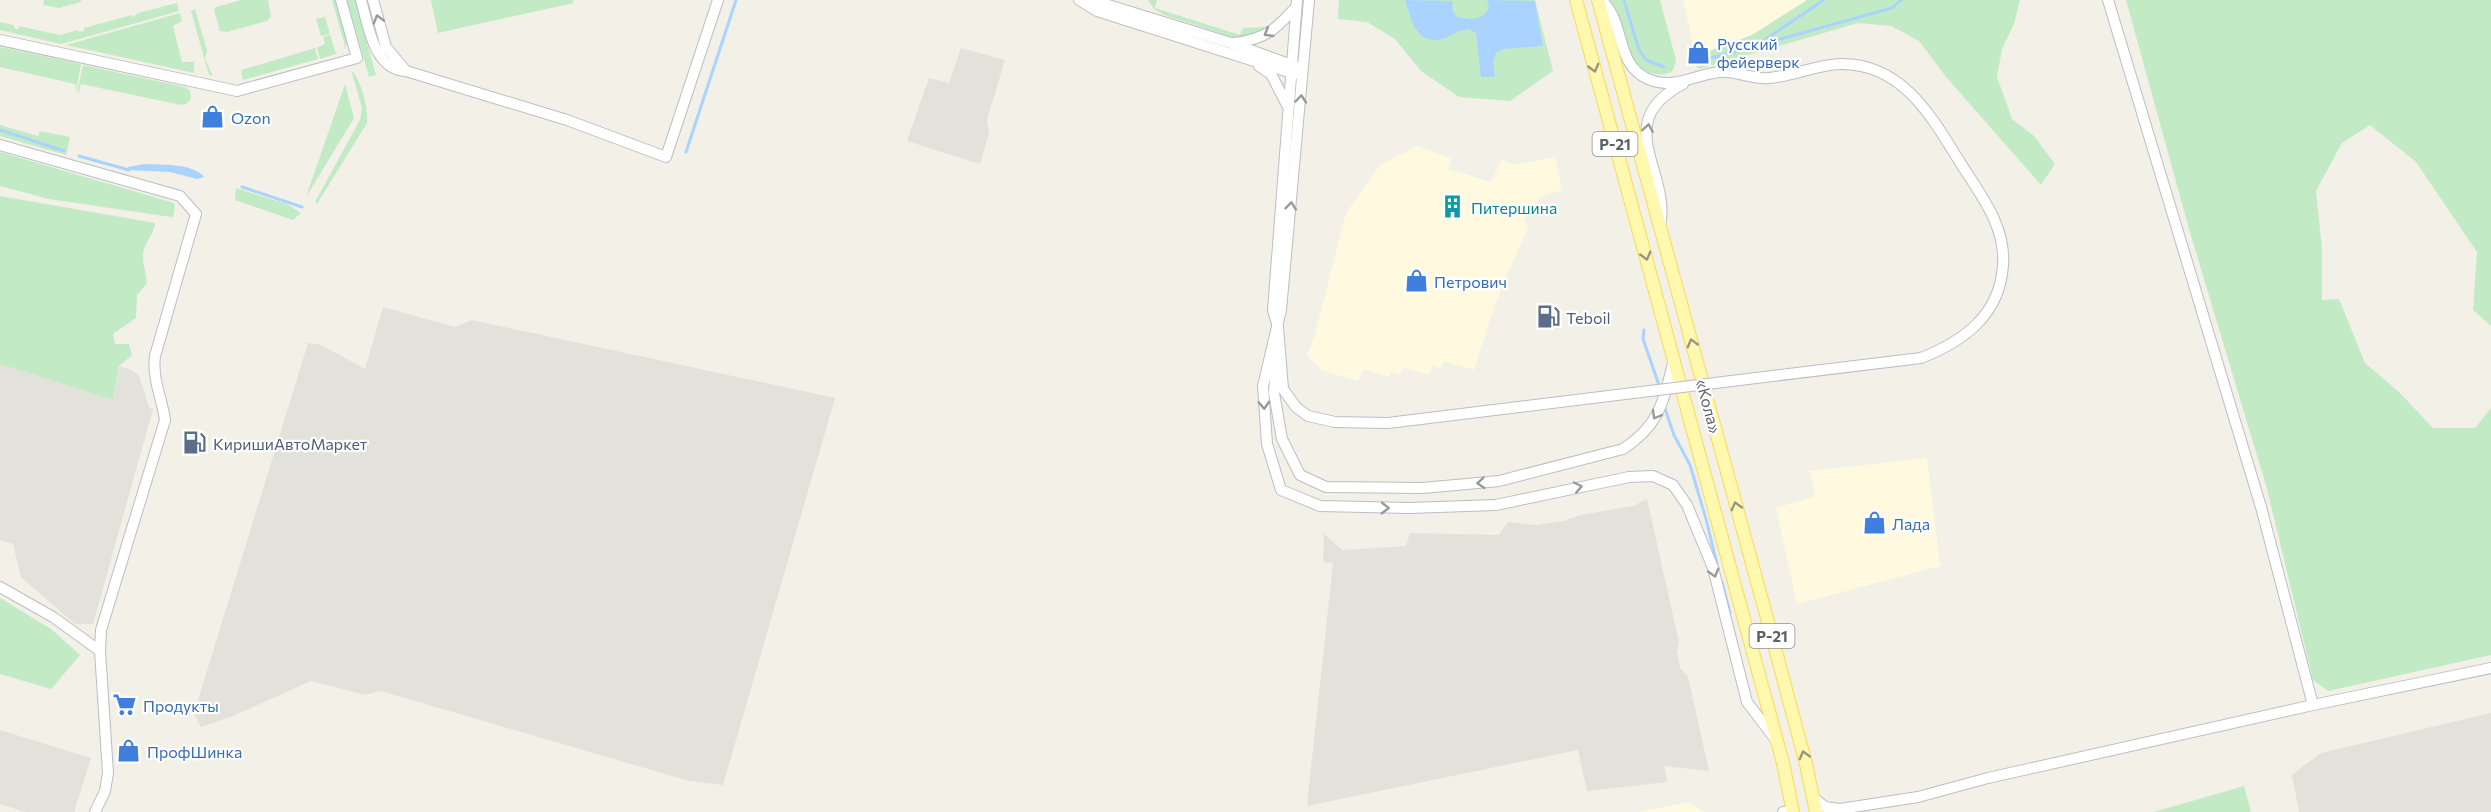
<svg xmlns="http://www.w3.org/2000/svg" width="2491" height="812" viewBox="0 0 2491 812" font-family="Commissioner,sans-serif">
<style>
.commercial{fill:#fffadf}
.industrial{fill:#e2e2db}
.green{fill:#c2ebc5}
.water{fill:#aad4ff}
.lines{fill:none;stroke-linecap:round;stroke-linejoin:round}
.stream{stroke:#aad4ff;stroke-width:3}
.minor-casing{stroke:#bbbec3;stroke-width:12}
.major-casing{stroke:#fdda55;stroke-width:14}
.minor{stroke:#fff;stroke-width:10}
.major{stroke:#fff8af;stroke-width:12}
.minor-bridge-casing{stroke:#bbbec3;stroke-width:12;stroke-linecap:butt}
.minor-bridge{stroke:#fff;stroke-width:10}
.oneway{stroke:#96999d}
.oneway2{stroke:#969681}
.labels{text-anchor:middle;dominant-baseline:central;stroke-width:4.5;stroke-linejoin:round;paint-order:stroke}
.shield{fill:#fff;stroke:#8e9195;stroke-width:1.5}
.shield-label{font-size:15px;font-weight:bold;fill:#5e6268}
.shop-label{font-size:16px;fill:#366cbe;stroke:#fff;text-anchor:start}
.culture-label{font-size:16px;fill:#0d838f;stroke:#fff;text-anchor:start}
.service-label{font-size:16px;fill:#4e5e75;stroke:#fff;text-anchor:start}
.street-label{font-size:16px;fill:#5e6268;stroke:#fff}
</style>
<rect width="100%" height="100%" fill="#f2f0e7"/>
<g class="commercial">
<path d="M1683,0H1807L1752,35L1696,56Z"/>
<path d="M1417,146L1451,158L1448,169L1491,182L1502,160L1515,165L1555,157L1562,190L1544,195L1526,211L1524,221L1528,227L1495,304L1474,370L1444,361L1441,369L1432,366L1429,375L1403,367L1400,375L1391,372L1389,377L1364,369L1358,381L1321,370L1307,355L1314,338L1346,213L1381,164Z"/>
<path d="M1927,458L1940,566L1797,604L1776,508L1815,496L1810,471Z"/>
<path d="M1689,802L1704,812H1639Z"/>
</g>
<g class="industrial">
<path d="M961,48L1005,60L987,119L989,133L980,164L907,141L929,78L949,83Z"/>
<path d="M383,307L455,327L472,320L835,398L723,785L689,781L381,691L365,695L311,681L233,716L201,727L194,713L308,343L321,345L365,369Z"/>
<path d="M0,364L113,400L120,366L134,371L139,376L149,407L153,409L93,624H75L21,577L13,544L0,540Z"/>
<path d="M1647,499L1679,642L1677,651L1680,668L1688,677L1709,771L1664,766L1667,782L1587,791L1578,750L1307,806L1333,563L1323,562L1324,534L1342,550L1406,546L1410,533L1499,535L1508,522L1536,525L1564,521L1580,515L1633,506Z"/>
<path d="M2491,713V812H2299L2292,775L2321,753Z"/>
<path d="M0,730L91,758L74,812H25L0,804Z"/>
</g>
<g class="green">
<path d="M44,0H81V2L59,8L43,5Z"/>
<path d="M241,0H268L271,17L267,21L227,32L220,31L214,10L216,7Z"/>
<path d="M332,0H336L346,37V50Z"/>
<path d="M347,0H355L376,75L369,77Z"/>
<path d="M431,0H573L574,3L438,33Z"/>
<path d="M1148,0H1157L1155,8L1240,35L1243,28L1264,27L1266,31L1242,38L1232,37L1164,15L1154,9Z"/>
<path d="M1339,0H1535L1553,71L1510,101L1459,97L1421,71L1395,39L1367,22L1338,19Z"/>
<path d="M1610,0H1660L1676,60C1675,66 1674,73 1666,74C1627,79 1617,27 1610,0Z"/>
<path d="M1807,0H2020L2014,24L2002,49L1997,77L2012,119L2034,136L2055,164L2041,185L1946,77L1919,41L1891,26L1858,23L1699,69L1692,62L1696,56L1752,35Z"/>
<path d="M2126,0H2491V326L2473,310L2477,252L2416,162L2370,125L2342,143L2316,191L2322,248V300L2339,299L2365,363L2399,392L2433,428H2475L2491,408V655L2328,691L2313,680L2267,489L2189,229Z"/>
<path d="M177,3L179,11L61,44L0,30V22L14,25V28L19,29V26L60,35L78,30L79,32L84,31V28L132,15L133,17L138,13Z"/>
<path d="M195,9L207,51L205,59L213,76L209,75L191,11Z"/>
<path d="M180,13L182,21L173,26L182,62H194V73L66,45Z"/>
<path d="M325,17L330,34L321,36L316,19Z"/>
<path d="M330,35L336,54L320,59L317,48L325,44L323,37Z"/>
<path d="M0,47L81,64L76,91L75,84L0,67Z"/>
<path d="M315,48L318,59L243,80L241,70Z"/>
<path d="M83,65L185,87L190,91L191,99L186,104L181,105L81,84L79,92H77Z"/>
<path d="M351,70C361,79 369,110 367,123L317,204L315,202L360,120L362,108Z"/>
<path d="M345,84L354,118L306,197Z"/>
<path d="M0,125L38,136L40,131L70,137L66,155L0,136Z"/>
<path d="M0,152L174,203L175,207L173,217L164,216L49,199L0,186Z"/>
<path d="M236,188L287,204L301,213L293,220L235,200Z"/>
<path d="M0,196L155,223C154,234 147,239 144,249C141,260 146,272 147,283L137,295L136,318L113,334L115,344H129L132,355L119,366L113,400L0,364Z"/>
<path d="M0,598L51,629L80,655L51,689L0,674Z"/>
<path d="M2244,786L2251,812H2154Z"/>
</g>
<g class="water">
<path d="M1405,0L1452,1L1453,11L1457,17C1472,20 1481,21 1489,8L1487,0L1535,1L1543,46L1504,49L1496,53L1493,61L1495,77H1481L1476,33L1469,29C1459,30 1452,36 1443,39C1416,46 1411,19 1405,0Z"/>
<path d="M145,164C163,165 193,163 204,177L197,179L170,172L128,170V167Z"/>
</g>
<g class="lines">
<g class="stream">
<path d="M1624,0L1639,50L1646,60L1664,67"/>
<path d="M1760,43L1824,0"/>
<path d="M1697,62L1892,8L1901,0"/>
<path d="M0,130L64,151"/>
<path d="M686,152L736,0"/>
<path d="M79,156L129,170"/>
<path d="M242,187L302,207"/>
<path d="M1644,330L1643,339L1660,388"/>
<path d="M1664,406L1674,435L1690,465L1706,519L1717,564"/>
<path d="M1722,582L1730,613"/>
</g>
<defs>
<g id="minor">
<path d="M361,0C368,25 374,70 406,71L567,120L666,157L718,0"/>
<path d="M373,0L386,47L406,71"/>
<path d="M1079,0L1097,11L1295,74"/>
<path d="M1092,0L1231,43L1297,67"/>
<path d="M1297,0L1273,310L1278,327L1283,389L1296,407L1308,416L1335,422L1388,423L1617,395"/>
<path d="M1309,0L1281,310L1263,386L1267,444L1281,490L1320,506L1409,508L1496,505L1629,477L1653,476L1673,485L1687,505L1713,568L1747,702L1775,739"/>
<path d="M1601,0C1626,21 1614,64 1648,79C1673,90 1694,75 1719,72C1735,70 1752,80 1769,78C1793,76 1816,65 1840,64C1901,63 1930,114 1958,159C1978,192 2006,224 2003,265C2000,315 1964,341 1921,358L1756,378"/>
<path d="M2108,0L2261,507L2313,705"/>
<path d="M0,40L237,91L357,58L341,0"/>
<path d="M1234,43C1266,39 1275,30 1296,7"/>
<path d="M1259,66L1271,74L1287,105"/>
<path d="M0,145L180,196L196,214L155,356C152,379 162,398 165,420L101,630L100,651L108,773L105,791L95,812"/>
<path d="M1660,226C1672,173 1609,122 1683,84"/>
<path d="M1276,360L1274,393L1282,439L1300,475L1326,487L1423,488L1499,481L1623,449C1661,424 1663,401 1674,360"/>
<path d="M0,587L53,617L100,651"/>
<path d="M1813,797L1825,807L1840,809L1832,812"/>
<path d="M1840,809L1918,797L1988,778L2313,705L2491,668"/>
<path d="M1783,812L1792,811"/>
</g>
<g id="major">
<path d="M1576,0L1783,763L1793,812"/>
<path d="M1598,0L1768,622L1806,764L1816,812"/>
</g>
</defs>
<use href="#minor" class="minor-casing"/>
<use href="#major" class="major-casing"/>
<use href="#minor" class="minor"/>
<use href="#major" class="major"/>
<defs>
<path id="minor-bridge" d="M1617,395L1756,378"/>
</defs>
<use href="#minor-bridge" class="minor-bridge-casing"/>
<use href="#minor-bridge" class="minor-bridge"/>
</g>
<defs><path id="oneway-chevron" d="M-2-3.5L2.5 0L-2 3.5" fill="none" stroke-width="1.6" stroke-linecap="round" stroke-linejoin="round" transform="scale(1.5)"/></defs>
<g class="oneway">
<use href="#oneway-chevron" transform="translate(378 19) rotate(-106)"/>
<use href="#oneway-chevron" transform="translate(1268 33) rotate(149)"/>
<use href="#oneway-chevron" transform="translate(1301 99) rotate(-85)"/>
<use href="#oneway-chevron" transform="translate(1648 128) rotate(-81)"/>
<use href="#oneway-chevron" transform="translate(1291 206) rotate(-84)"/>
<use href="#oneway-chevron" transform="translate(1264 405) rotate(87)"/>
<use href="#oneway-chevron" transform="translate(1656 415) rotate(120)"/>
<use href="#oneway-chevron" transform="translate(1481 483) rotate(175)"/>
<use href="#oneway-chevron" transform="translate(1578 487) rotate(-12)"/>
<use href="#oneway-chevron" transform="translate(1385 508) rotate(1)"/>
<use href="#oneway-chevron" transform="translate(1714 573) rotate(74)"/>
</g>
<g class="oneway2">
<use href="#oneway-chevron" transform="translate(1594 68) rotate(75)"/>
<use href="#oneway-chevron" transform="translate(1646 256) rotate(75)"/>
<use href="#oneway-chevron" transform="translate(1692 343) rotate(-105)"/>
<use href="#oneway-chevron" transform="translate(1736 506) rotate(-105)"/>
<use href="#oneway-chevron" transform="translate(1804 755) rotate(-105)"/>
</g>
<defs>
<symbol id="shop-bare" viewBox="-9 -9 18 18"><path d="M-5-2.5h2.3a2.7 3.5 0 0 1 5.4 0H5L5.5 6h-11ZM-1.5-2.5h3a1.5 2.3 0 0 0-3 0Z" fill="#3f7fe0" stroke="#fff" stroke-width="2.5" paint-order="stroke"/></symbol>
<symbol id="building-bare" viewBox="-9 -9 18 18"><path d="M-4-6H4V6H1V3H-1V6H-4ZM-2.5-4.3h1.7v1.8h-1.7ZM.8-4.3h1.7v1.8H.8ZM-2.5-1h1.7V.8h-1.7ZM.8-1h1.7V.8H.8Z" fill="#0f9aa8" stroke="#fff" stroke-width="2.5" paint-order="stroke"/></symbol>
<symbol id="fuel-bare" viewBox="-9 -9 18 18"><path d="M-5.5-6h7V0h2V4h1.3V-2.5L3-4.5l.8-.8L6-3V5H2.5V1h-1V6h-7ZM-4.2-4.7v3.2H.2V-4.7Z" fill="#5c6f8a" stroke="#fff" stroke-width="2.5" paint-order="stroke"/></symbol>
<symbol id="supermarket-bare" viewBox="-9 -9 18 18"><path d="M-6-5.5h2.5l.6 2H6L4.5 2H-2.5L-4.4-4H-6ZM-1.5 3.2a1.3 1.3 0 1 0 .1 0ZM3 3.2a1.3 1.3 0 1 0 .1 0Z" fill="#3f7fe0" stroke="#fff" stroke-width="2.5" paint-order="stroke"/></symbol>
</defs>
<g fill-rule="evenodd">
<use href="#shop-bare" x="1682" y="36" width="33" height="33"/>
<use href="#shop-bare" x="196" y="100" width="33" height="33"/>
<use href="#building-bare" x="1436" y="190" width="33" height="33"/>
<use href="#shop-bare" x="1400" y="264" width="33" height="33"/>
<use href="#fuel-bare" x="1532" y="300" width="33" height="33"/>
<use href="#fuel-bare" x="178" y="426" width="33" height="33"/>
<use href="#shop-bare" x="1858" y="506" width="33" height="33"/>
<use href="#supermarket-bare" x="108" y="688" width="33" height="33"/>
<use href="#shop-bare" x="112" y="734" width="33" height="33"/>
</g>
<g class="labels">
<g class="shield">
<rect x="1592.5" y="132" width="45" height="24" rx="4.5"/>
<rect x="1749.5" y="624" width="45" height="24" rx="4.5"/>
</g>
<g class="shield-label">
<text x="1615" y="144">Р-21</text>
<text x="1772" y="636">Р-21</text>
</g>
<g class="shop-label">
<text x="1717" y="43">Русский<tspan x="1717" dy="18">фейерверк</tspan></text>
<text x="231" y="117">Ozon</text>
<text x="1434" y="281">Петрович</text>
<text x="1892" y="523">Лада</text>
<text x="143" y="705">Продукты</text>
<text x="147" y="751">ПрофШинка</text>
</g>
<g class="culture-label">
<text x="1471" y="207">Питершина</text>
</g>
<g class="service-label">
<text x="1566" y="317">Teboil</text>
<text x="213" y="443">КиришиАвтоМаркет</text>
</g>
<g class="street-label">
<text transform="translate(1709 406) rotate(75)">«Кола»</text>
</g>
</g>
</svg>
